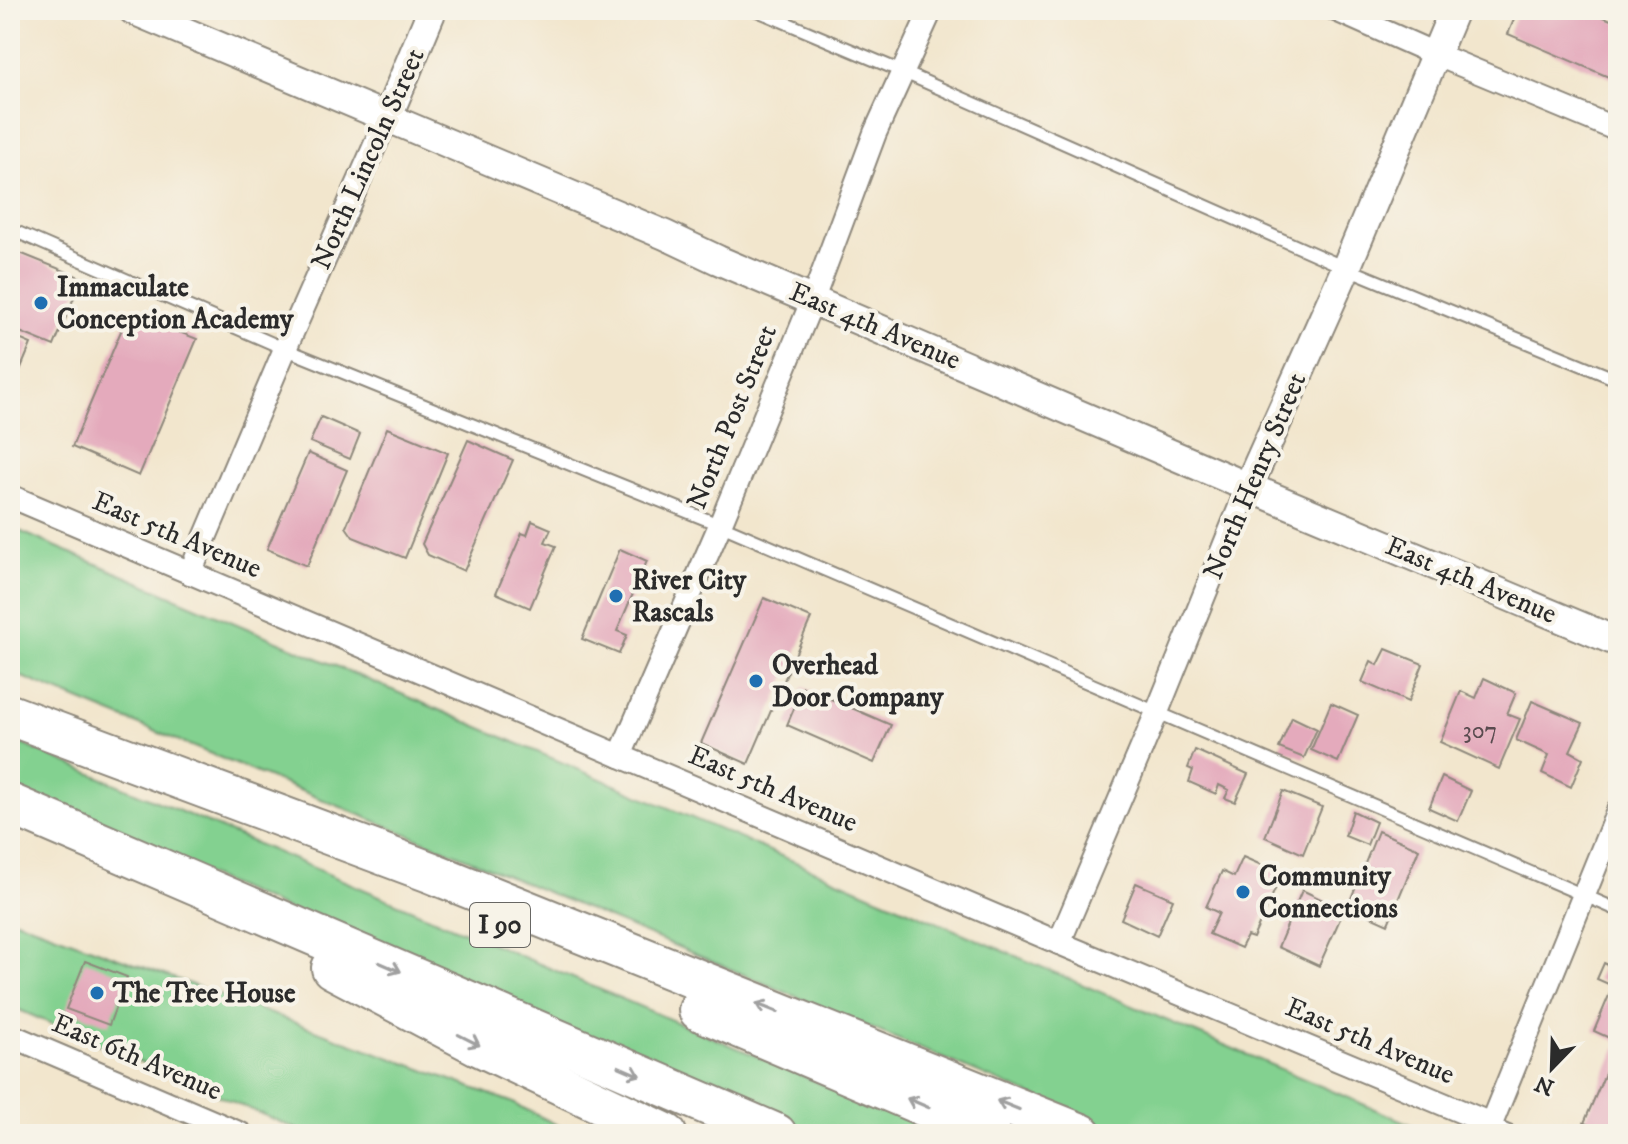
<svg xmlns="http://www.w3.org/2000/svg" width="1628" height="1144" viewBox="0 0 1628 1144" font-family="'IM FELL DW Pica',serif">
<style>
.green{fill:#83d190;stroke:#577e5e;stroke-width:2}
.building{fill:#e4aabc}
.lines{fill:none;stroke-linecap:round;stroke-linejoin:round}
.service-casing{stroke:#8e887c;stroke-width:15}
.minor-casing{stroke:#8e887c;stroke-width:26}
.tertiary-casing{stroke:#8e887c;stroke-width:32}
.motorway-casing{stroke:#8e887c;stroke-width:44}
.service{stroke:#fff;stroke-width:11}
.minor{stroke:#fff;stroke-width:22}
.tertiary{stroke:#fff;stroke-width:28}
.motorway{stroke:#fff;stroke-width:40}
.oneway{stroke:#a0a0a0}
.poi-dot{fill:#1f6fb2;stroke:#f7f3e8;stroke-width:3}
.labels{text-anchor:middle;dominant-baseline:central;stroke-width:8;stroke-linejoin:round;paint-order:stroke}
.number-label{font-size:24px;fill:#594b4f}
.shield{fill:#f7f3e8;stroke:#686764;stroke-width:2}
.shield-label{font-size:26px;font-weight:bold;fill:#2b2b2b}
.street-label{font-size:28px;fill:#2b2b2b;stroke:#f7f3e8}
.poi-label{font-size:28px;font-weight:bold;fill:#2b2b2b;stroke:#f7f3e8;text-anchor:start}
</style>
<rect width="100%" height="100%" fill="#f7f3e8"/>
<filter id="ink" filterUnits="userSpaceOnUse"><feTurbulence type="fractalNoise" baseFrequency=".0125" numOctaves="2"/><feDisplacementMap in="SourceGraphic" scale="16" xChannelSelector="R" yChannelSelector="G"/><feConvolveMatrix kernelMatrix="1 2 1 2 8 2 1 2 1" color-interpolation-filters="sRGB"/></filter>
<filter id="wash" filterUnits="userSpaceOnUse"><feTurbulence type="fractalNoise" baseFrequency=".006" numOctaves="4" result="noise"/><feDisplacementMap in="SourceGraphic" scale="32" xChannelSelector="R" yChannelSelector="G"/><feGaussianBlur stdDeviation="1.8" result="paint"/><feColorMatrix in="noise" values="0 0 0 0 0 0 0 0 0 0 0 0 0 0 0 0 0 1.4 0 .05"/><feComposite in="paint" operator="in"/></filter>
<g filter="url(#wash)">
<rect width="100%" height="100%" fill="#f2e6cd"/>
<g class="green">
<path d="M10,527L1433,1134H1124L456,854L10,672Z"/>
<path d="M10,739L940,1134H815L10,791Z"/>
<path d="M10,918L511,1102L575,1134H308L10,1006Z"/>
</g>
<g id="blocks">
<g class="building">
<path d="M1518,10H1587L1618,23V81L1508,34Z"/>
<path d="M10,249L82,278L54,346L10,328Z"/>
<path d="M129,312L197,339L139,476L72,447Z"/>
<path d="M10,335L31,344L10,394Z"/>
<path d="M321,417L360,434L350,459L310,442Z"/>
<path d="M387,428L448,453L405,558L353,537L346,527Z"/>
<path d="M468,440L513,460L464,571L428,555L422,544Z"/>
<path d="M308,453L347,470L307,566L267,549Z"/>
<path d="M532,521L551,529L545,542L556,546L530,608L496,593L522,533L527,535Z"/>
<path d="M620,549L647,561L617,631L627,635L619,654L582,639Z"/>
<path d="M764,598L811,618L748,764L701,743Z"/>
<path d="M1386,649L1423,664L1408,702L1362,682L1371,661L1378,665Z"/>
<path d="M1484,678L1516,693L1507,714L1520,719L1499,769L1440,742L1461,691L1476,698Z"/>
<path d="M803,687L891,725L874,763L787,725Z"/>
<path d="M1532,701L1583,723L1570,751L1583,758L1571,787L1542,773L1549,755L1516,740Z"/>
<path d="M1331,703L1358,715L1338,762L1311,750Z"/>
<path d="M1292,717L1317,729L1304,758L1279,748Z"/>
<path d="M1195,750L1248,774L1235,802L1225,798L1229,790L1219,785L1216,794L1189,782L1193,770L1188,768Z"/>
<path d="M1442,777L1471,791L1458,821L1429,808Z"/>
<path d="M1283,791L1322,807L1303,854L1265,837Z"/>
<path d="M1353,811L1376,822L1367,845L1345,836Z"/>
<path d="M1378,831L1419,849L1388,924L1348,906Z"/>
<path d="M1243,857L1282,874L1253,938L1247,936L1241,948L1209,934L1219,913L1206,907L1222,871L1234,877Z"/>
<path d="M1136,883L1173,899L1157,936L1121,919Z"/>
<path d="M1302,890L1325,901L1322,911L1340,919L1319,966L1278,947Z"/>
<path d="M85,961L127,977L109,1025L66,1009Z"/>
<path d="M1604,963L1618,970V1042L1594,1031L1613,986L1597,979Z"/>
<path d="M1618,1043V1134H1610L1584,1123Z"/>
</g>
</g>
</g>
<g filter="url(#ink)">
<use href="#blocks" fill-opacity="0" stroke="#8e887c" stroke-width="2"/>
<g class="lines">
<defs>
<g id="service">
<path d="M756,10L903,72L1346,268L1618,380"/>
<path d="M10,229L285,349L720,525L1618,910"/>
<path d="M1491,1124L1514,1134"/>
</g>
<g id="minor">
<path d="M1336,10L1435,54L1618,130"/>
<path d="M10,496L1059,943L1491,1124L1618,811"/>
<path d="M190,573L285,349L387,118"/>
<path d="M620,756L720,525L813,299L875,133L931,10"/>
<path d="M1059,943L1157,712L1248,487"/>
<path d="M10,1035L241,1134"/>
</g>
<g id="tertiary">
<path d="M133,10L665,235L718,260L1248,487L1618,642"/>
<path d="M387,118L432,10"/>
<path d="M1248,487L1346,268L1454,10"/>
</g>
<g id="motorway">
<path d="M10,715L430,872L1081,1134"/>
<path d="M10,804L776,1134"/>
<path d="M332,968L478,1045L666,1134"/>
<path d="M699,1010L990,1134"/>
</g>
</defs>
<use href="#service" class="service-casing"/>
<use href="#minor" class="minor-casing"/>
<use href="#tertiary" class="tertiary-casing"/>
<use href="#motorway" class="motorway-casing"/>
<use href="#service" class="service"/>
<use href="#minor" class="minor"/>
<use href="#tertiary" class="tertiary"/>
<use href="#motorway" class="motorway"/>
</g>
<defs><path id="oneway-shaft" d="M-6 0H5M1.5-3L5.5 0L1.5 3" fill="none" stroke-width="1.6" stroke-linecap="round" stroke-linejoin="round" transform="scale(2)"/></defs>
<g class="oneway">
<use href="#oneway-shaft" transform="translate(390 967) rotate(23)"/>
<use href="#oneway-shaft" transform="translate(767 1008) rotate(-158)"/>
<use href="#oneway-shaft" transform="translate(469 1040) rotate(27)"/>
<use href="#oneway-shaft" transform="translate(629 1071) rotate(23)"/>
<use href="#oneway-shaft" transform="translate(918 1103) rotate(-157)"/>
<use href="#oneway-shaft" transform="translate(1008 1105) rotate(-158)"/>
</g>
</g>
<g class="poi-dot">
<circle cx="41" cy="303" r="8"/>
<circle cx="616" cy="596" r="8"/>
<circle cx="756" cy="681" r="8"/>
<circle cx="1243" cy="892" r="8"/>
<circle cx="97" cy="993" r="8"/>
</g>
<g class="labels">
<g class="number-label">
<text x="1480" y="731">307</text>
</g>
<rect class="shield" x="470" y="903" width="60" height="44" rx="6"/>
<g class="shield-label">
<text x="500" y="925">I 90</text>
</g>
<g class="street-label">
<text transform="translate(368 159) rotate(-66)">North Lincoln Street</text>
<text transform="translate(875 326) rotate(23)">East 4th Avenue</text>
<text transform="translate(732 417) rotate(-68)">North Post Street</text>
<text transform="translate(1255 476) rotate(-67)">North Henry Street</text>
<text transform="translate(177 535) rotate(23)">East 5th Avenue</text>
<text transform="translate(1471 580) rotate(23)">East 4th Avenue</text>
<text transform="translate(773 789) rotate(23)">East 5th Avenue</text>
<text transform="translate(1370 1041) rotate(23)">East 5th Avenue</text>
<text transform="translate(137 1057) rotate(23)">East 6th Avenue</text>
</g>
<g class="poi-label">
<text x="57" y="287">Immaculate<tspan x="57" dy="32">Conception Academy</tspan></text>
<text x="632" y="580">River City<tspan x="632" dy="32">Rascals</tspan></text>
<text x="772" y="665">Overhead<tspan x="772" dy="32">Door Company</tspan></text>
<text x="1259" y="876">Community<tspan x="1259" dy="32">Connections</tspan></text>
<text x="113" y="993">The Tree House</text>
</g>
</g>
<rect width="1628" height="1144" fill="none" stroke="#f7f3e8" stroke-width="40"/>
<g transform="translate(1552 1068) rotate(203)" stroke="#f7f3e8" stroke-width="6" paint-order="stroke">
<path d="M0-6L14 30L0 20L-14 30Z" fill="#2b2b2b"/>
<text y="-12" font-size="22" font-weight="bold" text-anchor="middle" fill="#2b2b2b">N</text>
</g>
</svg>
